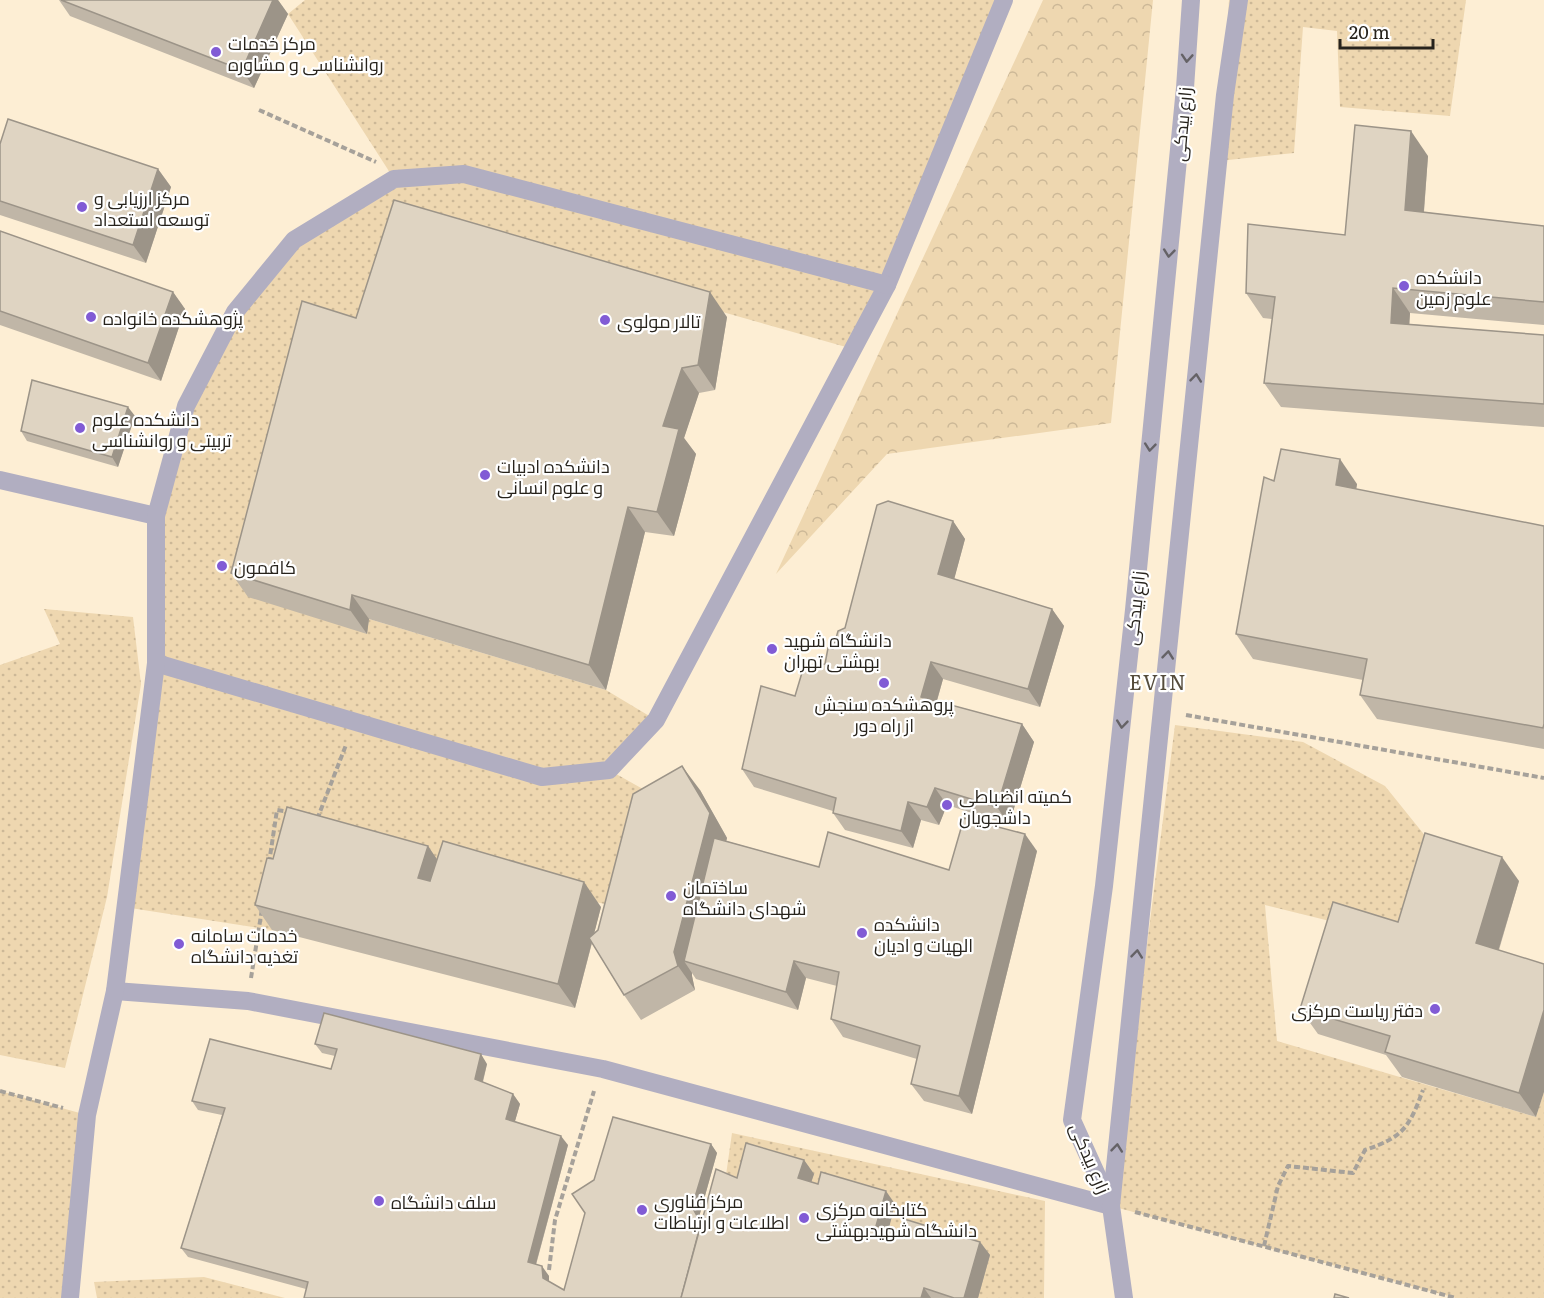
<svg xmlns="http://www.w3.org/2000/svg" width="1544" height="1298" viewBox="0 0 1544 1298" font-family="Literata,Cairo,serif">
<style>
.built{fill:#fdeed4}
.forest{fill:url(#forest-crowns)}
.garden{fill:url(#garden-dots)}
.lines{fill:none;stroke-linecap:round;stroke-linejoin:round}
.path{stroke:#a6a19a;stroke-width:4;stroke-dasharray:6 3;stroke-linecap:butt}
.minor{stroke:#b1aec1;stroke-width:18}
.wall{fill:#c0b6a7}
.shaded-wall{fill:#9c9488}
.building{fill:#dfd4c2;stroke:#9c9488;stroke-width:1.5}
.oneway{stroke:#656266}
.poi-dot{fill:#815bd5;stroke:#fff;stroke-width:2}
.labels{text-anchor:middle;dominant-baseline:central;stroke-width:4.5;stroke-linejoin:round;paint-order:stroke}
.poi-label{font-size:18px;fill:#27231c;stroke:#fff;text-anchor:start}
.street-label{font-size:18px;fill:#27231c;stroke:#fff}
.neighbourhood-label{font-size:20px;letter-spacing:1.5px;fill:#554c3c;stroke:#fff}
</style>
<defs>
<pattern id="forest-crowns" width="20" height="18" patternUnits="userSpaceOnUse" patternTransform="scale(1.5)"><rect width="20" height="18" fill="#eed7b0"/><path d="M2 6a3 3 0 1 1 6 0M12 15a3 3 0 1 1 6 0" fill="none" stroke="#ccb897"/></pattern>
<pattern id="garden-dots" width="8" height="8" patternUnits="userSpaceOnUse" patternTransform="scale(1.5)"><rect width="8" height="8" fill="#eed7b0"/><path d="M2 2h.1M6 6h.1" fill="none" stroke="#ccb897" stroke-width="1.8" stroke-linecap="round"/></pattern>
</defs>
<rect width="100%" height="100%" fill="#fef9f2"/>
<rect class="built" x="0" y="0" width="1544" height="1298"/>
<path class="forest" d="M1043,0H1153L1111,423L887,454L776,574Z"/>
<g class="garden">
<path d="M305,0H1004L853,349L412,224L367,634L369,619L606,690L656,720L609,770L650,793L629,817L605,904L445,871L272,930L124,907L156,663V516L186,406L235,312L294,240L394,179L288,14Z"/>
<path d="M1229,0H1466L1450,116L1340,107L1337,31L1303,27L1294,153L1219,161Z"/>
<path d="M44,609L133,617L141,684L107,897L65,1068L0,1055V665L60,644Z"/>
<path d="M1175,725L1303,742L1385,786L1443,858L1416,946L1350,926L1265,905L1277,1041L1536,1117L1544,1092V1298H1456L1111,1206L1123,1133Z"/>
<path d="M0,1091L87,1115L70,1298H0Z"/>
<path d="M732,1133L1045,1201L1044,1298H978L909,1247L808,1192L813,1174L746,1192L725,1182Z"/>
<path d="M204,1277L285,1298H97L94,1282Z"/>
</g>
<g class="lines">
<g class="path">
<path d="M259,110L376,162"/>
<path d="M1186,715L1544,778"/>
<path d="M316,816L318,817L346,745"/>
<path d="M269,863L277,810L290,812"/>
<path d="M251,978L262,909"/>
<path d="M0,1091L63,1108"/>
<path d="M1135,1212L1456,1298"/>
<path d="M1264,1246L1278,1186L1288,1166L1353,1173L1365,1150C1403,1137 1409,1128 1423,1090"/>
<path d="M549,1270L555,1220L594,1091"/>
</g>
<g class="minor">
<path d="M0,480L156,516"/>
<path d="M156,663L542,777L609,770L656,720L887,285L1004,0"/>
<path d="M115,991L248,1001L603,1069L1111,1206"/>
<path d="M1110,1204L1072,1120L1104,886L1134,610L1185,88L1191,0"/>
<path d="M70,1298L87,1115L115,991L156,663V516L186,406L235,312L294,240L394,179L464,174L887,285"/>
<path d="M1124,1298L1111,1206L1225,95L1239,0"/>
</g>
</g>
<g class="wall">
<path d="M59,0H278L288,14L254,88L70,16Z"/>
<path d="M0,144L158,169L171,187L146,263L0,215Z"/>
<path d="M1428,156L1424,212L1544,226V325L1410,313L1409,324L1544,335V427L1281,407L1264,383L1272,319L1263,318L1246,293L1345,235Z"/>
<path d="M0,231L173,292L185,309L161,381L0,325Z"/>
<path d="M727,317L715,390L699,393L684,438L696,454L674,536L645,532L606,690L369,619L367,634L248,597L231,573L356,318Z"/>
<path d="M135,416L118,467L27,441L21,431Z"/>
<path d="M1274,481L1357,484L1356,489L1544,526V749L1377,719L1360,695L1363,680L1253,659L1236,634Z"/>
<path d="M953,521L965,539L954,579L1052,609L1064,626L1040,707L943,679L937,701L1022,724L1034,742L1009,825L947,805L939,825L921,820L913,848L845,830L833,813V811L754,787L742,769L795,696L825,664L833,649Z"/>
<path d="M700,790L727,838L726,841L819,867L949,870L1037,851L972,1114L924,1101L911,1084L917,1059L843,1037L831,1019L837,986L806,978L798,1010L696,979L692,973V976L695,990L641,1020L624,995L592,943L575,1008L272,930L255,905L273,859L428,846L437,860L601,907L594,933L598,930Z"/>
<path d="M1519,881L1499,950L1536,1117L1402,1077L1386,1055L1318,1034L1300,1009L1398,922Z"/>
<path d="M315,1044L487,1064L483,1082L513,1094L520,1104L515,1121L568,1145L536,1265L549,1276V1282L564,1290L711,1144L717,1153L699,1217L701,1221L737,1178L804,1160L814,1174L811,1182L895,1204L888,1230L900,1233L980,1242L990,1255L978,1298H304L306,1289L188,1257L181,1248L222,1115L198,1110L192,1101L331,1069L335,1056L322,1053Z"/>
</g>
<g class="shaded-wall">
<path d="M273,0H278L288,14L254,88L242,70Z"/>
<path d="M1411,131L1428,156L1422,235L1405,210Z"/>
<path d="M158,169L171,187L146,263L133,245Z"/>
<path d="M1393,288L1410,313L1408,347L1391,323Z"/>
<path d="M173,292L185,309L161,381L148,363Z"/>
<path d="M710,292L727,317L715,390L698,365Z"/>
<path d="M682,368L699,393L684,438L696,454L674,536L657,512L663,426Z"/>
<path d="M128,407L135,416L118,467L112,457Z"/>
<path d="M1340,459L1357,484L1353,510L1336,485Z"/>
<path d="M628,507L645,532L606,690L589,665Z"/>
<path d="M953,521L965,539L951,591L938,574Z"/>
<path d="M352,595L369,619L367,634L350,610Z"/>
<path d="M1052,609L1064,626L1040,707L1028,689Z"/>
<path d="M931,662L943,679L933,714L921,697Z"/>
<path d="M1022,724L1034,742L1009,825L997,807Z"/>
<path d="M682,766L700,790L727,838L695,964L684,961L692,973V976L695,990L678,966L674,952Z"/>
<path d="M935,788L947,805L939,825L927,807Z"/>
<path d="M908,802L921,820L913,848L901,831Z"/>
<path d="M1025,834L1037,851L972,1114L959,1096Z"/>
<path d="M428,846L445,871L436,903L418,878Z"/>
<path d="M1502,857L1519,881L1493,968L1476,943Z"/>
<path d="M584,882L601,907L575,1008L558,984Z"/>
<path d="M794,961L806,978L798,1010L786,992Z"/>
<path d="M1544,1010V1092L1536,1117L1519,1093Z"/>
<path d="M481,1054L487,1064L481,1088L475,1079Z"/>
<path d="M513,1094L520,1104L513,1128L506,1119Z"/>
<path d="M561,1136L568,1145L534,1271L528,1262Z"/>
<path d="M711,1144L717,1153L699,1217L711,1239L699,1241L692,1207Z"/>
<path d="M804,1160L814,1174L808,1192L798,1178Z"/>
<path d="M886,1191L895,1204L886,1240L876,1226Z"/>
<path d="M980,1242L990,1255L978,1298H964Z"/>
<path d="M542,1266L549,1276V1288L543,1278Z"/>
<path d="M924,1288L931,1298H921Z"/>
</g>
<g class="building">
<path d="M61,0H273L242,70Z"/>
<path d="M8,119L158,169L133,245L0,201V144Z"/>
<path d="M1355,125L1411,131L1405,210L1544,226V302L1393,288L1391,323L1544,335V404L1264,383L1275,297L1246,293L1248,224L1345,235Z"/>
<path d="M394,200L710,292L698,365L682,368L663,426L679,429L657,512L628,507L589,665L352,595L350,610L231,573L302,301L356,318Z"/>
<path d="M0,231L173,292L148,363L0,311Z"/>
<path d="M32,380L128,407L112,457L21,431Z"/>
<path d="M1281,449L1340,459L1336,485L1544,526V724L1543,728L1360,695L1367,659L1236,634L1264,477L1274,481Z"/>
<path d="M888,501L953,521L938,574L1052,609L1028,689L931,662L921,697L1022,724L997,807L935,788L927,807L908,802L901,831L833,813L836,798L742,769L761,686L795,696L804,666L825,664L828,648L833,649L838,631L845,628L877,505Z"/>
<path d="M682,766L710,813L674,952L678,966L624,995L589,938L598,930L633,794Z"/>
<path d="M287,807L428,846L418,878L430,881L443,841L584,882L558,984L255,905L267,858L273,859Z"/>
<path d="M964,818L1025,834L959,1096L911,1084L920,1046L831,1019L839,972L794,961L786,992L684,961L714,838L819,867L828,832L949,870Z"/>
<path d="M1425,833L1502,857L1476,943L1544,964V1010L1519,1093L1385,1052L1390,1036L1300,1009L1333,902L1398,922Z"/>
<path d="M324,1013L481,1054L475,1079L513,1094L506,1119L561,1136L528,1262L542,1266L543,1278L564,1290L585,1213L572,1194L594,1180L613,1117L711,1144L692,1207L701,1223L681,1298H304L308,1282L181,1248L225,1108L192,1101L210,1039L331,1069L337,1049L315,1044Z"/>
<path d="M746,1143L804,1160L798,1178L818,1184L821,1172L886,1191L876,1226L900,1233L904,1219L980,1242L964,1298H954L924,1288L921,1298H681L716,1169L737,1178Z"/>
<path d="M1335,1294L1349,1298H1334Z"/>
</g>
<defs><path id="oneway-chevron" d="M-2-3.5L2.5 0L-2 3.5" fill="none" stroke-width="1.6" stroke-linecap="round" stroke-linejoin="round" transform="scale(1.5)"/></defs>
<g class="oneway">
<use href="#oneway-chevron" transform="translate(1187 58) rotate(94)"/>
<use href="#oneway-chevron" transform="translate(1169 253) rotate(96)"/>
<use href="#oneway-chevron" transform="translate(1196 378) rotate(-84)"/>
<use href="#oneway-chevron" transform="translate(1150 447) rotate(96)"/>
<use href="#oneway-chevron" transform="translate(1168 655) rotate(-84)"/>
<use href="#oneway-chevron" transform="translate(1122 724) rotate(96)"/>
<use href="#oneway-chevron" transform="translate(1137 954) rotate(-84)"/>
<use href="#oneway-chevron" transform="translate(1117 1148) rotate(-84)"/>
</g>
<g class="poi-dot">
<circle cx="216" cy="52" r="6"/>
<circle cx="82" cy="207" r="6"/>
<circle cx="1404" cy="286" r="6"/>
<circle cx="91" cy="317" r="6"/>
<circle cx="605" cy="320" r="6"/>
<circle cx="80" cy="428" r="6"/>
<circle cx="485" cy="475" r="6"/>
<circle cx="222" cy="566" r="6"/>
<circle cx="772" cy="649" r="6"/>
<circle cx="884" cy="683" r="6"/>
<circle cx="947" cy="805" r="6"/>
<circle cx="671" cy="896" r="6"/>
<circle cx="862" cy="933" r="6"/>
<circle cx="179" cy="944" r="6"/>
<circle cx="1435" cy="1009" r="6"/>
<circle cx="379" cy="1201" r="6"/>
<circle cx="642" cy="1210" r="6"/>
<circle cx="804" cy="1218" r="6"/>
</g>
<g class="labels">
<g class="poi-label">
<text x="228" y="42">مرکز خدمات<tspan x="228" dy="21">روانشناسی و مشاوره</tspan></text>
<text x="94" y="197">مرکز ارزیابی و<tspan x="94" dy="21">توسعه استعداد</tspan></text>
<text x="1416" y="276">دانشکده<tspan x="1416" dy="21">علوم زمین</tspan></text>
<text x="103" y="317">پژوهشکده خانواده</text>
<text x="617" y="320">تالار مولوی</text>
<text x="92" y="418">دانشکده علوم<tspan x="92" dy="21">تربیتی و روانشناسی</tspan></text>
<text x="497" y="465">دانشکده ادبیات<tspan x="497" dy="21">و علوم انسانی</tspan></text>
<text x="234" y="566">کافمون</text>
<text x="784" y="639">دانشگاه شهید<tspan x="784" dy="21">بهشتی تهران</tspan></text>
<text x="884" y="703" text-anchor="middle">پروهشکده سنجش<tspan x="884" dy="21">از راه دور</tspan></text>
<text x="959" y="795">کمیته انضباطی<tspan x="959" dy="21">داشجویان</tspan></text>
<text x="683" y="886">ساختمان<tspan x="683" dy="21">شهدای دانشگاه</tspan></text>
<text x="874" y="923">دانشکده<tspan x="874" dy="21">الهیات و ادیان</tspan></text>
<text x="191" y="934">خدمات سامانه<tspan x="191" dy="21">تغذیه دانشگاه</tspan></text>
<text x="1423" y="1009" text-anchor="end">دفتر ریاست مرکزی</text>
<text x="654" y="1200">مرکز فناوری<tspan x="654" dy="21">اطلاعات و ارتباطات</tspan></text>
<text x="391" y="1201">سلف دانشگاه</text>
<text x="816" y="1208">کتابخانه مرکزی<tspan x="816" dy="21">دانشگاه شهیدبهشتی</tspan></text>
</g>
<g class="street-label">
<text transform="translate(1181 124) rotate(-85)">زارع بیدکی</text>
<text transform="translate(1134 608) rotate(-84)">زارع بیدکی</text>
<text transform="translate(1091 1158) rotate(67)">زارع بیدکی</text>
</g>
<g class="neighbourhood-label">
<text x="1158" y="681">EVIN</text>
</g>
</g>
<path d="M1340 39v9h93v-9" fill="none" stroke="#27231c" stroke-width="3"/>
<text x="1349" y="39" font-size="18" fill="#27231c" stroke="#ffffff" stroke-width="4.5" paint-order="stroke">20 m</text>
</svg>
